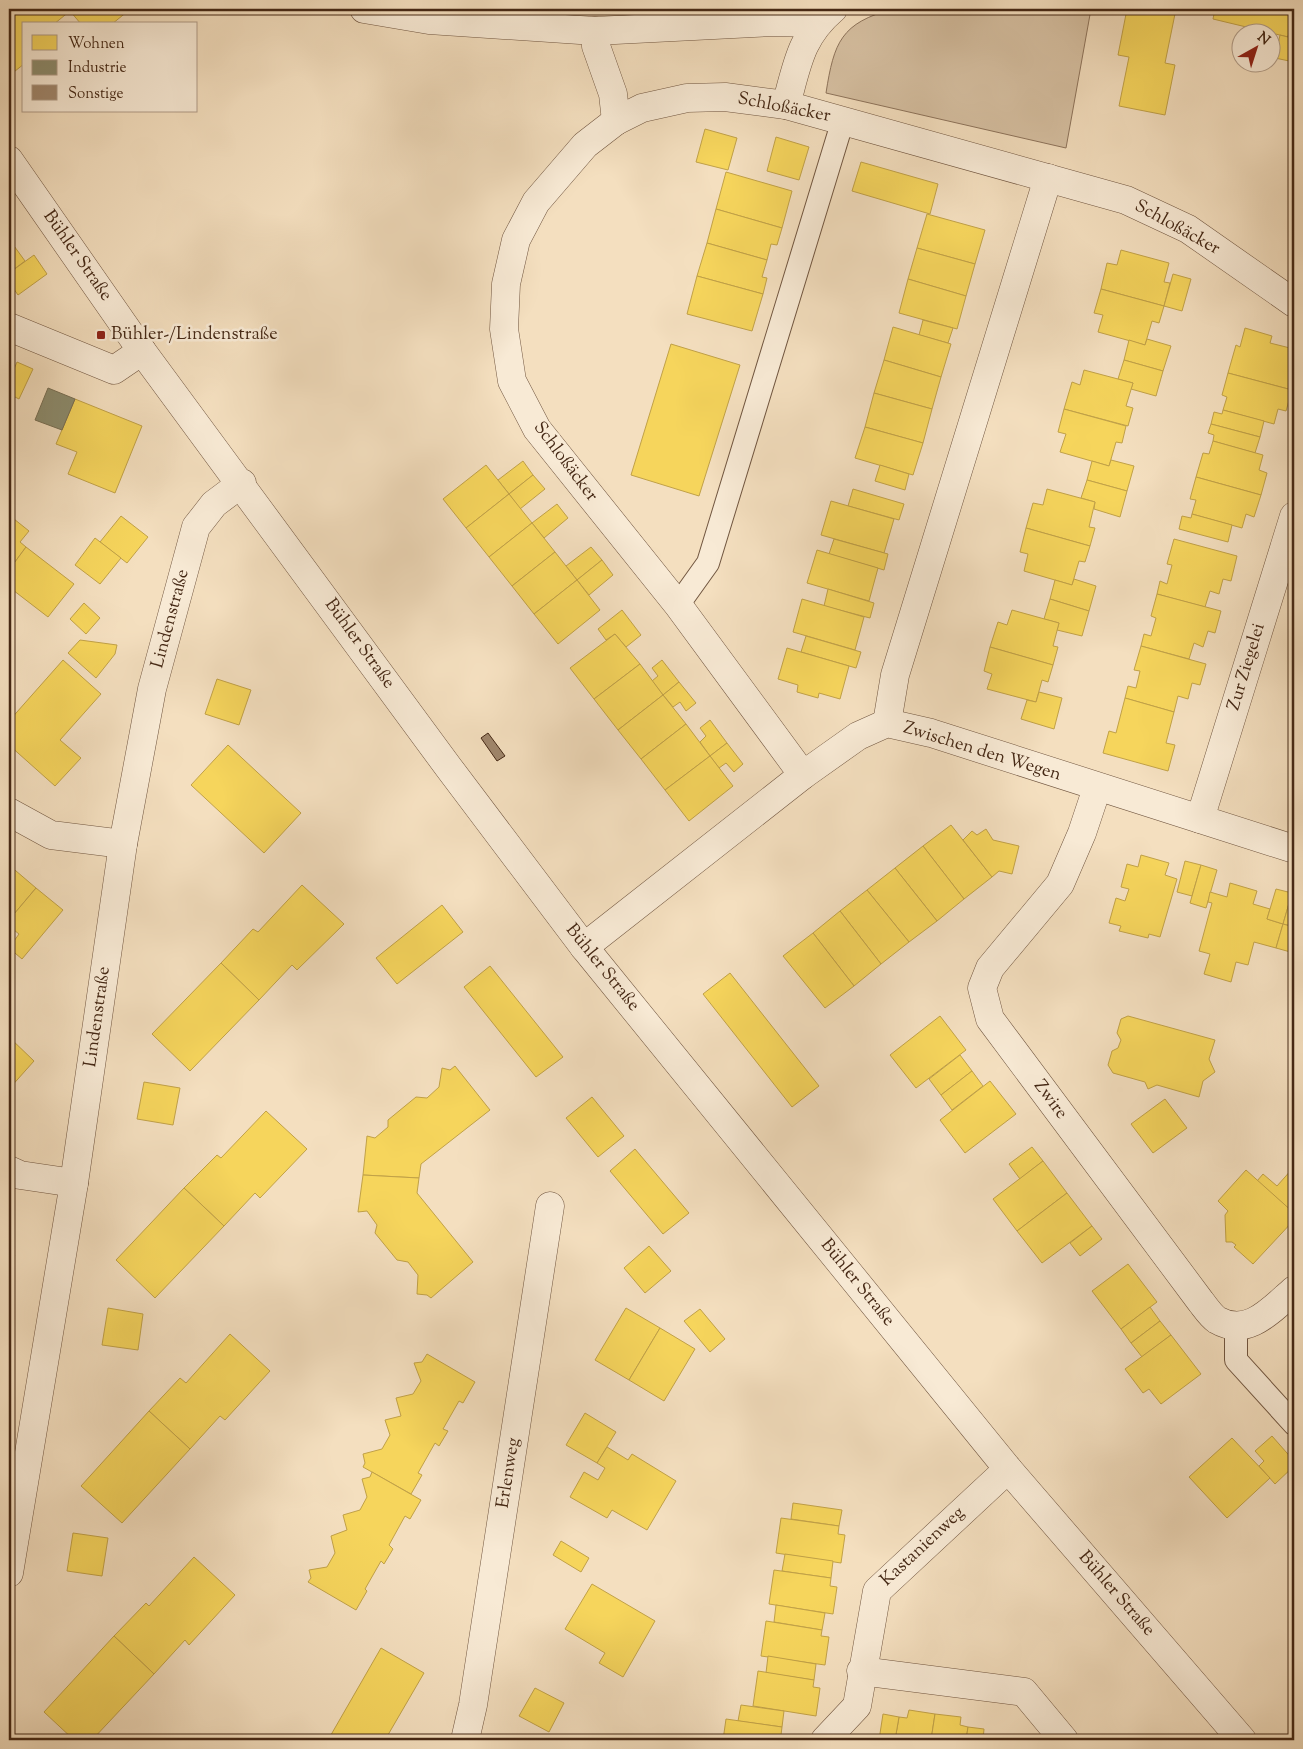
<svg xmlns="http://www.w3.org/2000/svg" width="1303" height="1749" viewBox="0 0 1303 1749" font-family="'Sorts Mill Goudy',serif">
<style>
.green{fill:#d6c0a2;stroke:#8e745c}
.homes{fill:#f6d55c;stroke:#c1a147}
.industry{fill:#8c8c6e;stroke:#776e53}
.building{fill:#a0876d;stroke:#452815}
.lines{fill:none;stroke-linecap:round;stroke-linejoin:round}
.service-casing{stroke:#715640;stroke-width:24}
.minor-casing{stroke:#715640;stroke-width:29}
.tertiary-casing{stroke:#715640;stroke-width:29}
.service{stroke:#f8ead5;stroke-width:22}
.minor{stroke:#f8ead5;stroke-width:28}
.tertiary{stroke:#f8ead5;stroke-width:28}
.poi-dot{fill:#8f2418;stroke:#f8ead5;stroke-width:2}
.labels{text-anchor:middle;dominant-baseline:central;stroke-width:5;stroke-linejoin:round;paint-order:stroke}
.street-label{font-size:18px;fill:#452815;stroke:#f8ead5}
.poi-label{font-size:18px;fill:#452815;stroke:#f8ead5;text-anchor:start}
</style>
<rect width="100%" height="100%" fill="#f4dfbf"/>
<filter id="stains"><feTurbulence type="fractalNoise" baseFrequency=".004" numOctaves="4"/><feColorMatrix values="0 0 0 0 .2 0 0 0 0 .09 0 0 0 0 .02 0 0 0 .5 -.17"/></filter>
<radialGradient id="worn" r=".72"><stop offset=".6" stop-color="#630" stop-opacity="0"/><stop offset="1" stop-color="#630" stop-opacity=".3"/></radialGradient>
<path class="green" d="M893,9H1091L1066,148L826,93C834,42 841,23 893,9Z"/>
<g class="homes">
<path d="M9,9H127L128,11L112,24H81L70,11L54,24H24V64L10,75Z"/>
<path d="M1127,9H1176L1165,63L1175,65L1165,115L1119,106L1129,57L1118,55Z"/>
<path d="M1215,9H1294L1288,37L1213,19Z"/>
<path d="M1292,19H1294V62L1275,58L1280,35L1288,37Z"/>
<path d="M705,129L737,138L728,170L696,162Z"/>
<path d="M776,137L809,147L799,180L767,171Z"/>
<path d="M861,162L938,184L930,214L852,191Z"/>
<path d="M726,172L792,191L782,228L716,209Z"/>
<path d="M716,209L782,228L777,245L771,244L767,260L707,243Z"/>
<path d="M927,214L985,230L975,264L917,248Z"/>
<path d="M9,239L25,261L9,273Z"/>
<path d="M707,243L767,260L762,277L767,278L763,294L697,276Z"/>
<path d="M917,248L975,264L966,296L908,279Z"/>
<path d="M1121,250L1169,263L1164,282L1170,283L1164,306L1101,289L1107,263L1117,265Z"/>
<path d="M34,255L47,274L18,295L9,282V273Z"/>
<path d="M1173,274L1191,279L1182,311L1164,306Z"/>
<path d="M697,276L763,294L752,331L687,314Z"/>
<path d="M908,279L966,296L957,329L899,313Z"/>
<path d="M1101,289L1164,306L1159,323L1152,321L1145,345L1098,332L1103,315L1094,313Z"/>
<path d="M923,320L953,328L948,343L919,335Z"/>
<path d="M893,327L951,344L941,377L884,360Z"/>
<path d="M1245,328L1272,336L1270,343L1294,349L1290,371L1294,372L1292,390L1228,373L1236,345L1240,347Z"/>
<path d="M1147,339L1171,346L1163,371L1124,360L1129,340L1145,345Z"/>
<path d="M671,344L740,365L699,496L631,475Z"/>
<path d="M884,360L941,377L932,409L874,393Z"/>
<path d="M1124,360L1163,371L1156,396L1131,389L1133,383L1118,379Z"/>
<path d="M17,362L33,369L19,399L9,394V381Z"/>
<path d="M1084,370L1133,383L1126,406L1133,408L1128,426L1064,409L1072,382L1080,385Z"/>
<path d="M1228,373L1292,390L1286,411L1278,409L1274,424L1223,410L1227,397L1222,395Z"/>
<path d="M874,393L932,409L923,443L865,427Z"/>
<path d="M75,399L142,426L115,493L68,474L77,452L56,444Z"/>
<path d="M1064,409L1126,426L1122,443L1116,442L1109,466L1060,452L1066,434L1058,432Z"/>
<path d="M1223,410L1264,421L1260,437L1211,424L1214,412L1222,414Z"/>
<path d="M1211,424L1260,437L1255,453L1213,441L1214,435L1208,433Z"/>
<path d="M865,427L923,443L913,475L855,458Z"/>
<path d="M1213,441L1263,455L1259,470L1267,473L1261,495L1196,477L1203,453L1209,454Z"/>
<path d="M1111,460L1134,466L1127,491L1087,480L1092,461L1109,466Z"/>
<path d="M523,461L533,475L509,494L498,480Z"/>
<path d="M486,465L509,494L466,528L443,499Z"/>
<path d="M880,465L909,474L905,490L875,481Z"/>
<path d="M533,475L545,489L520,509L509,494Z"/>
<path d="M1196,477L1261,495L1254,517L1246,514L1242,528L1192,514L1196,500L1190,499Z"/>
<path d="M1087,480L1127,491L1120,517L1094,509L1095,502L1081,498Z"/>
<path d="M853,489L904,504L899,520L848,506Z"/>
<path d="M1047,489L1095,502L1089,527L1095,528L1090,546L1026,528L1033,503L1043,505Z"/>
<path d="M509,494L532,523L489,557L466,528Z"/>
<path d="M831,501L894,519L884,553L821,535Z"/>
<path d="M557,504L568,518L544,538L532,523Z"/>
<path d="M1192,514L1232,525L1228,542L1179,529L1182,516L1191,518Z"/>
<path d="M9,515L29,531L20,542L26,547L9,570Z"/>
<path d="M121,516L148,537L127,563L100,542Z"/>
<path d="M532,523L555,552L512,586L489,557Z"/>
<path d="M1026,528L1090,546L1085,562L1079,561L1072,585L1024,571L1028,554L1020,552Z"/>
<path d="M95,538L121,558L100,584L75,565Z"/>
<path d="M834,539L888,554L884,570L829,554Z"/>
<path d="M1174,539L1237,556L1231,581L1223,579L1219,594L1210,591L1205,607L1157,594L1160,581L1167,584L1172,565L1167,564Z"/>
<path d="M26,547L74,584L48,617L9,587V570Z"/>
<path d="M591,547L602,560L577,580L566,566Z"/>
<path d="M817,550L878,568L869,601L807,583Z"/>
<path d="M555,552L577,580L534,614L512,586Z"/>
<path d="M602,560L613,575L589,595L577,580Z"/>
<path d="M1074,579L1096,586L1089,611L1050,599L1055,580L1072,585Z"/>
<path d="M577,580L600,610L558,644L534,614Z"/>
<path d="M828,589L874,603L870,618L824,606Z"/>
<path d="M1157,594L1221,611L1215,633L1208,631L1203,647L1194,643L1189,659L1141,646L1144,634L1151,636L1156,618L1151,616Z"/>
<path d="M802,599L864,617L855,650L793,632Z"/>
<path d="M1050,599L1089,611L1082,636L1057,630L1059,623L1044,619Z"/>
<path d="M84,603L100,618L86,634L70,619Z"/>
<path d="M622,610L641,635L626,647L615,634L606,640L598,629Z"/>
<path d="M1012,610L1059,623L1053,646L1058,647L1053,665L990,647L998,622L1007,625Z"/>
<path d="M615,634L640,664L594,699L570,668Z"/>
<path d="M806,636L861,652L856,668L801,652Z"/>
<path d="M80,640L117,645L115,654L96,678L68,653Z"/>
<path d="M1141,646L1206,664L1200,685L1192,683L1188,699L1178,696L1174,712L1125,698L1128,686L1136,688L1140,671L1134,670Z"/>
<path d="M990,647L1053,665L1048,682L1042,680L1036,702L987,689L992,674L984,671Z"/>
<path d="M787,648L849,666L840,699L819,693L818,698L797,692L798,685L778,679Z"/>
<path d="M63,660L101,694L60,740L81,758L55,786L9,745V721Z"/>
<path d="M662,660L679,682L663,695L652,681L658,676L652,668Z"/>
<path d="M640,664L663,695L618,730L594,699Z"/>
<path d="M217,679L251,690L239,725L205,714Z"/>
<path d="M679,682L696,703L686,711L680,702L673,707L663,695Z"/>
<path d="M1039,692L1062,698L1054,729L1021,719L1027,700L1036,702Z"/>
<path d="M663,695L686,724L641,759L618,730Z"/>
<path d="M1125,698L1174,712L1166,743L1175,745L1168,771L1103,753L1109,731L1116,733Z"/>
<path d="M710,720L727,743L710,756L700,742L706,736L700,728Z"/>
<path d="M686,724L710,756L665,790L641,759Z"/>
<path d="M727,743L743,764L734,772L726,763L719,768L710,756Z"/>
<path d="M228,745L301,813L264,853L191,785Z"/>
<path d="M710,756L733,786L689,821L665,790Z"/>
<path d="M951,825L992,877L964,899L923,846Z"/>
<path d="M986,829L993,840L1019,846L1012,874L999,871L992,877L963,840L972,831L977,835Z"/>
<path d="M923,846L964,899L937,921L895,868Z"/>
<path d="M1141,855L1169,863L1165,875L1177,879L1160,937L1149,934L1148,938L1119,931L1121,926L1109,923L1116,898L1125,901L1129,889L1121,887L1127,864L1138,867Z"/>
<path d="M1185,861L1201,865L1192,896L1177,892Z"/>
<path d="M9,865L36,888L9,920Z"/>
<path d="M1201,865L1217,870L1206,908L1190,903Z"/>
<path d="M895,868L937,921L909,942L867,890Z"/>
<path d="M1230,883L1257,891L1253,904L1270,909L1267,919L1283,924L1276,948L1254,942L1248,965L1236,962L1231,982L1204,974L1210,954L1199,951L1212,903L1208,902L1210,892L1227,897Z"/>
<path d="M302,885L344,924L297,970L292,965L259,1000L221,963L253,929L258,932Z"/>
<path d="M36,888L63,910L22,959L9,948L19,934L9,926V920Z"/>
<path d="M1276,889L1292,893L1283,924L1267,919Z"/>
<path d="M867,890L909,942L881,964L840,911Z"/>
<path d="M1292,893L1294,894V927L1283,924Z"/>
<path d="M442,905L463,932L397,984L376,958Z"/>
<path d="M840,911L881,964L854,986L813,933Z"/>
<path d="M1283,924L1294,927V953L1276,948Z"/>
<path d="M813,933L854,986L825,1008L783,956Z"/>
<path d="M1294,960V979L1290,978Z"/>
<path d="M221,963L259,1000L190,1071L152,1034Z"/>
<path d="M490,966L563,1057L536,1077L464,987Z"/>
<path d="M730,973L819,1086L792,1107L703,994Z"/>
<path d="M940,1016L966,1050L916,1088L890,1055Z"/>
<path d="M1128,1016L1215,1040L1209,1059L1215,1072L1203,1081L1199,1097L1157,1085L1148,1089L1145,1082L1113,1073L1108,1065L1112,1051L1118,1048L1121,1040L1117,1033L1121,1019Z"/>
<path d="M9,1037L34,1061L9,1089Z"/>
<path d="M960,1055L972,1071L941,1095L929,1079Z"/>
<path d="M455,1066L490,1110L421,1164L419,1178L363,1175L367,1136L375,1138L388,1127V1120L416,1097L427,1098L439,1087L442,1068L450,1070Z"/>
<path d="M972,1071L983,1086L952,1110L941,1095Z"/>
<path d="M990,1081L1016,1114L965,1153L940,1120Z"/>
<path d="M144,1082L180,1088L173,1125L137,1119Z"/>
<path d="M592,1097L624,1136L598,1157L566,1118Z"/>
<path d="M1165,1099L1187,1128L1153,1153L1131,1124Z"/>
<path d="M266,1111L307,1149L260,1198L255,1193L224,1226L184,1188L217,1155L221,1158Z"/>
<path d="M1032,1147L1043,1161L1020,1179L1009,1164Z"/>
<path d="M635,1149L689,1213L663,1234L610,1171Z"/>
<path d="M1043,1161L1067,1193L1017,1231L993,1199Z"/>
<path d="M1293,1168L1294,1169V1213L1257,1181L1263,1174L1277,1186Z"/>
<path d="M1246,1170L1294,1213V1220L1253,1264L1234,1247L1236,1245L1232,1242H1226L1225,1215L1228,1211L1218,1201Z"/>
<path d="M363,1175L419,1178L417,1193L473,1262L431,1298L427,1295L417,1294L418,1275L408,1262L397,1260L375,1233L377,1225L367,1211L358,1212Z"/>
<path d="M184,1188L224,1226L155,1298L116,1260Z"/>
<path d="M1067,1193L1092,1226L1042,1263L1017,1231Z"/>
<path d="M1092,1226L1102,1239L1080,1256L1070,1243Z"/>
<path d="M649,1246L671,1271L645,1293L624,1268Z"/>
<path d="M9,1249L15,1255L9,1262Z"/>
<path d="M1128,1264L1157,1302L1121,1329L1092,1291Z"/>
<path d="M1150,1307L1160,1321L1131,1343L1121,1329Z"/>
<path d="M108,1308L143,1314L138,1350L102,1345Z"/>
<path d="M626,1308L660,1328L629,1380L595,1360Z"/>
<path d="M700,1309L725,1339L710,1352L684,1321Z"/>
<path d="M1160,1321L1171,1335L1142,1357L1131,1343Z"/>
<path d="M660,1328L695,1349L664,1401L629,1380Z"/>
<path d="M230,1334L270,1371L225,1420L220,1416L190,1449L149,1411L180,1378L186,1383Z"/>
<path d="M1171,1335L1201,1374L1161,1404L1149,1389L1143,1393L1125,1369Z"/>
<path d="M427,1354L475,1382L463,1403L459,1401L443,1429L448,1431L439,1446L435,1443L418,1473L422,1475L411,1494L363,1467L365,1463L363,1454L382,1449L390,1435L385,1420L401,1416L396,1398L413,1394L421,1381L414,1363L422,1362Z"/>
<path d="M149,1411L190,1449L122,1523L81,1486Z"/>
<path d="M585,1413L616,1432L597,1463L566,1445Z"/>
<path d="M1272,1436L1294,1461V1466L1275,1484L1259,1466L1264,1461L1255,1451Z"/>
<path d="M1232,1438L1270,1478L1227,1518L1189,1477Z"/>
<path d="M607,1447L628,1460L632,1454L676,1481L647,1530L612,1510L607,1518L570,1497L584,1472L598,1480L605,1468L597,1463Z"/>
<path d="M372,1472L421,1500L410,1519L405,1516L389,1545L393,1549L384,1564L381,1561L365,1589L367,1591L356,1610L308,1582L311,1578L309,1570L327,1567L335,1553L331,1536L347,1530L343,1515L360,1510L367,1497L362,1479L370,1477Z"/>
<path d="M793,1503L842,1510L839,1526L791,1519Z"/>
<path d="M781,1518L839,1526L838,1534L845,1535L841,1563L776,1553Z"/>
<path d="M73,1533L108,1538L102,1576L67,1571Z"/>
<path d="M561,1541L589,1558L581,1572L553,1555Z"/>
<path d="M785,1554L833,1561L831,1578L782,1571Z"/>
<path d="M194,1557L235,1595L189,1645L185,1640L154,1674L114,1636L146,1603L149,1606Z"/>
<path d="M774,1570L831,1578L830,1586L837,1587L833,1614L769,1604Z"/>
<path d="M592,1584L655,1621L623,1677L599,1663L605,1653L565,1629Z"/>
<path d="M776,1605L825,1613L822,1630L774,1622Z"/>
<path d="M766,1621L822,1630L821,1636L829,1637L825,1665L761,1656Z"/>
<path d="M114,1636L154,1674L92,1740H74L44,1712Z"/>
<path d="M381,1648L424,1673L385,1740H328Z"/>
<path d="M768,1656L816,1664L814,1680L766,1673Z"/>
<path d="M758,1671L814,1680L813,1687L820,1688L816,1716L753,1706Z"/>
<path d="M535,1688L564,1703L549,1732L519,1716Z"/>
<path d="M741,1705L784,1711L782,1727L738,1721Z"/>
<path d="M909,1710L935,1714L931,1740H895L899,1717L907,1718Z"/>
<path d="M883,1714L899,1717L895,1740H879Z"/>
<path d="M935,1714L961,1717L960,1725L968,1727L966,1740H931Z"/>
<path d="M726,1719L782,1727L781,1735L788,1736L787,1740H723Z"/>
<path d="M968,1727L984,1729L983,1740H966Z"/>
</g>
<path class="industry" d="M48,388L75,399L62,430L35,420Z"/>
<path class="building" d="M488,733L505,756L497,761L481,738Z"/>
<g class="lines">
<defs>
<g id="service">
<path d="M678,605L708,563L843,120"/>
<path d="M1236,1326V1360L1294,1424"/>
</g>
<g id="minor">
<path d="M364,9L429,20L595,31L772,22L817,23"/>
<path d="M595,31L596,46L613,94L616,121"/>
<path d="M786,105C797,66 800,37 833,9"/>
<path d="M9,327L114,370L142,351"/>
<path d="M887,723L895,675L1048,178"/>
<path d="M803,775L678,605L537,429L512,381L504,329L506,284L516,240L536,202L585,145L616,121L642,108L687,98L725,97L786,105L1126,200L1188,229L1294,303"/>
<path d="M1097,788L1082,833L1060,884L990,968L982,988L990,1019L1201,1302C1205,1307 1211,1316 1217,1320C1248,1338 1272,1309 1294,1290"/>
<path d="M9,812L51,835L123,844"/>
<path d="M1200,819L1294,516"/>
<path d="M584,947L803,775L858,736L887,723L931,733L1294,849"/>
<path d="M9,1170L20,1175L74,1183"/>
<path d="M9,1573L74,1183L123,844L152,689L196,527L214,504L242,483"/>
<path d="M861,1671L1024,1692L1064,1740"/>
<path d="M465,1740L473,1705L550,1206"/>
<path d="M825,1740L857,1706L877,1591L1008,1469"/>
</g>
<path id="tertiary" d="M9,160L142,351L449,768L584,947L1008,1469L1242,1740"/>
</defs>
<use href="#service" class="service-casing"/>
<use href="#minor" class="minor-casing"/>
<use href="#tertiary" class="tertiary-casing"/>
<use href="#service" class="service"/>
<use href="#minor" class="minor"/>
<use href="#tertiary" class="tertiary"/>
</g>
<rect class="poi-dot" x="96" y="330" width="10" height="10" rx="2.5"/>
<g class="labels">
<g class="street-label">
<text transform="translate(784 108) rotate(11)">Schloßäcker</text>
<text transform="translate(1177 228) rotate(29)">Schloßäcker</text>
<text transform="translate(77 256) rotate(55)">Bühler Straße</text>
<text transform="translate(565 462) rotate(53)">Schloßäcker</text>
<text transform="translate(171 619) rotate(-75)">Lindenstraße</text>
<text transform="translate(359 644) rotate(54)">Bühler Straße</text>
<text transform="translate(1247 667) rotate(-73)">Zur Ziegelei</text>
<text transform="translate(982 752) rotate(17)">Zwischen den Wegen</text>
<text transform="translate(602 968) rotate(51)">Bühler Straße</text>
<text transform="translate(98 1017) rotate(-82)">Lindenstraße</text>
<text transform="translate(1050 1100) rotate(53)">Zwire</text>
<text transform="translate(857 1283) rotate(51)">Bühler Straße</text>
<text transform="translate(509 1473) rotate(-81)">Erlenweg</text>
<text transform="translate(923 1547) rotate(-43)">Kastanienweg</text>
<text transform="translate(1116 1594) rotate(49)">Bühler Straße</text>
</g>
<g class="poi-label">
<text x="111" y="335">Bühler-/Lindenstraße</text>
</g>
</g>
<rect width="1303" height="1749" fill="none" stroke="#f4dfbf" stroke-width="30"/>
<rect x="10" y="10" width="1283" height="1729" fill="none" stroke="#452815" stroke-width="2.5"/>
<rect x="15" y="15" width="1273" height="1719" fill="none" stroke="#452815"/>
<rect x="22" y="22" width="175" height="90" fill="#f8ead5" stroke="#b09c88"/>
<rect x="32" y="35" width="25" height="15" fill="#f6d55c" stroke="#b09c88"/>
<text x="68" y="48" font-size="15" fill="#452815">Wohnen</text>
<rect x="32" y="60" width="25" height="15" fill="#8c8c6e" stroke="#b09c88"/>
<text x="68" y="72" font-size="15" fill="#452815">Industrie</text>
<rect x="32" y="85" width="25" height="15" fill="#a0876d" stroke="#b09c88"/>
<text x="68" y="98" font-size="15" fill="#452815">Sonstige</text>
<g transform="translate(1256 48) rotate(39)"><circle r="24" fill="#f8ead5" stroke="#b09c88"/>
<path d="M0-4L9 19L0 12L-9 19Z" fill="#8f2418"/>
<text y="-8" font-size="14" font-weight="bold" text-anchor="middle" fill="#452815">N</text>
</g>
<rect width="100%" height="100%" filter="url(#stains)"/>
<rect width="100%" height="100%" fill="url(#worn)"/>
</svg>
